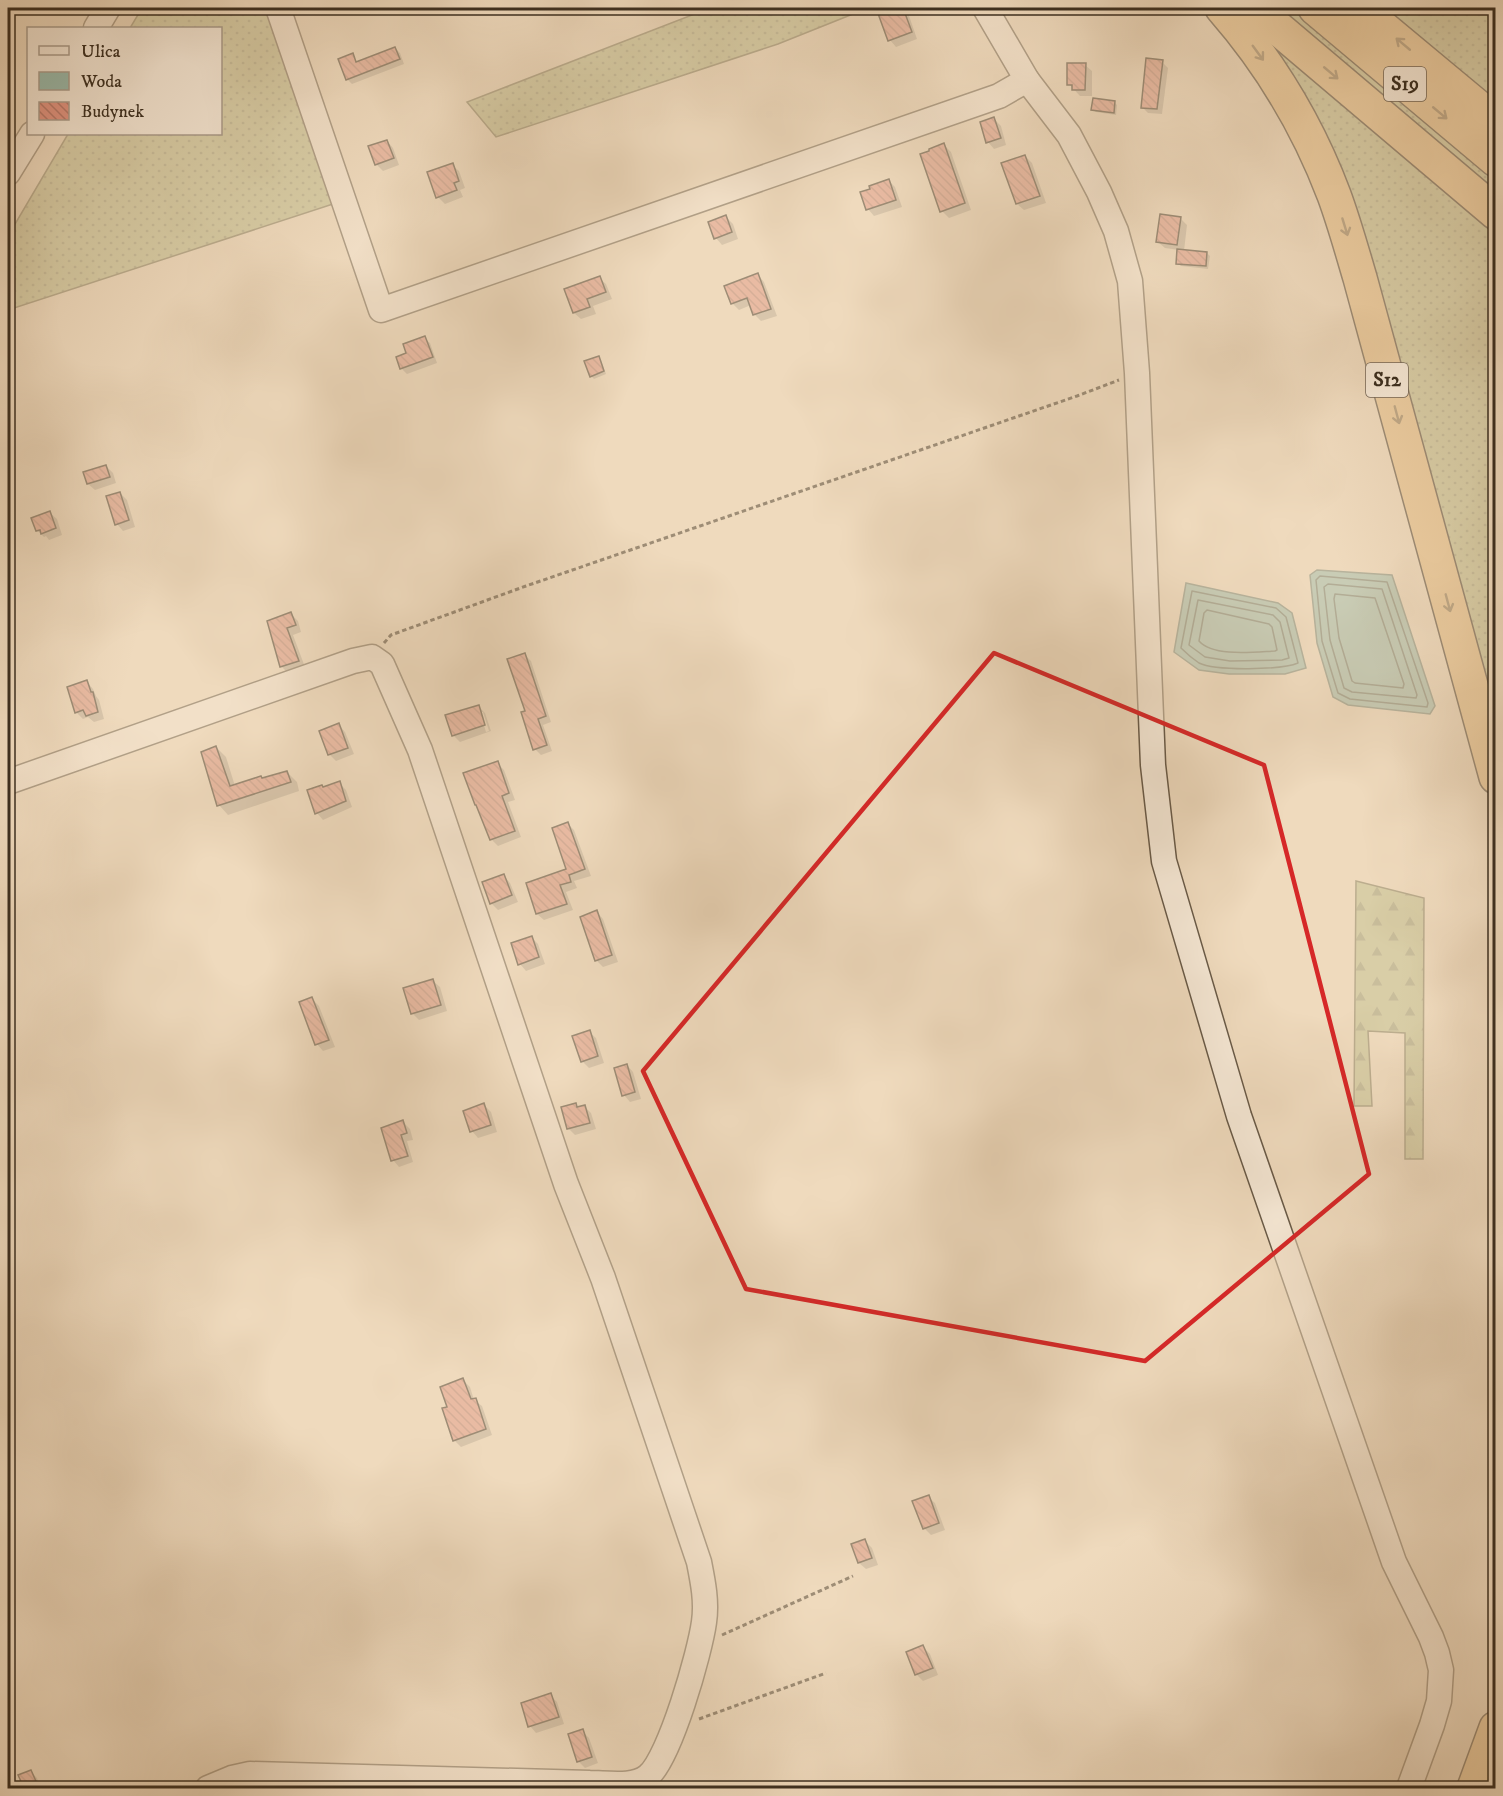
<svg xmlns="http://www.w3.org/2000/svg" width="1503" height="1796" viewBox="0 0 1503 1796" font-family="'IM FELL DW Pica',serif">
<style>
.grass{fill:url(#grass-dots);stroke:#7e7656;stroke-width:1.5}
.forest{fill:url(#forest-firs);stroke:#7e7656;stroke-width:1.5}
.water{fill:#9bbbac;stroke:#758374;stroke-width:1.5}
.shadow{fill:#0003;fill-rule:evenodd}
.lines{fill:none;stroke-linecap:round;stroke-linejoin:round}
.shore{stroke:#6c7566;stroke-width:1.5}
.building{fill:url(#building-back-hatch);stroke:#3c2f20;stroke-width:1.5}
.minor-casing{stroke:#695a47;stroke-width:27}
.highway-casing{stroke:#3c2f20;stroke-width:36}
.path{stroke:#3c2f20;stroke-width:3;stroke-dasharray:4.5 3;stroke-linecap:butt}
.minor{stroke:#f5e7d4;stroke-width:24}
.highway{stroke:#e8bd7e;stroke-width:33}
.oneway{stroke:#896f4a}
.marked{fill:none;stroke:#d62828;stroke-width:4.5;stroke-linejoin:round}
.labels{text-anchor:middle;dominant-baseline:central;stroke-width:6;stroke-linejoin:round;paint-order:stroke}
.shield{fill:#f5e7d4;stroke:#746656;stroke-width:1.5}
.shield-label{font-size:20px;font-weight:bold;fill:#3c2f20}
</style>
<defs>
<pattern id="grass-dots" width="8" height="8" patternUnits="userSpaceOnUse" patternTransform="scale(1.5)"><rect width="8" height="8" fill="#bfbe8d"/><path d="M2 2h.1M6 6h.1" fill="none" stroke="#9c9b73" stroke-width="1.8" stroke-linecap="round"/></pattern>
<pattern id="forest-firs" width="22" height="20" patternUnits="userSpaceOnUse" patternTransform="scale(1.5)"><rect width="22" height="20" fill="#bfbe8d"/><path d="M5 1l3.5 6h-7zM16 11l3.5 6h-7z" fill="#9c9b73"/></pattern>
<pattern id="building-back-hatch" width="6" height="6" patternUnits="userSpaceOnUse" patternTransform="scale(1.5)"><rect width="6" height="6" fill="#e39583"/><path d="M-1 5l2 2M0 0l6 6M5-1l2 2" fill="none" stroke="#b97a6b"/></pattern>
</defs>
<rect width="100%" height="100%" fill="#efdabd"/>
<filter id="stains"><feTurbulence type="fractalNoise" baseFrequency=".00333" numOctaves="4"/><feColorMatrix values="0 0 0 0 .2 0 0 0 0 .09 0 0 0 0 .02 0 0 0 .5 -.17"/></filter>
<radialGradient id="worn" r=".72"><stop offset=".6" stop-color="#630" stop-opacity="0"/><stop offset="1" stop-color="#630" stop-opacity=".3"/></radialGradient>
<g class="grass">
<path d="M142,8H266L333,204L8,310V236L68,134H220V28H130Z"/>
<path d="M710,8H868L778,44L496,137L467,102Z"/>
<path d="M1264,8H1293L1495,179V203Z"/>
<path d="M1384,8H1495V102Z"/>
<path d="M1243,12L1495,225V748L1392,356Z"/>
</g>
<path class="forest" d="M1356,881L1424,898L1423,1159H1405V1033L1368,1031L1372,1106H1354Z"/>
<g class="water">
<path d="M1317,570L1392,575L1435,706L1430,714L1348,705L1333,697L1317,643L1310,575Z"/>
<path d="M1186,583L1278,603L1292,613L1306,668L1285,674H1229L1199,670L1174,652Z"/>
</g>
<g class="shadow">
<path d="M887,8H904L907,10L917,39L896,47L890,40L879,10Z"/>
<path d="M395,48L400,53L404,64L352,84L347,79L352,55L358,63Z"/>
<path d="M1162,62L1168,68L1162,114L1148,113L1142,107Z"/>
<path d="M1085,65L1092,71V96H1080L1069,84Z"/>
<path d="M1114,102L1117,105L1116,115L1096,112L1093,110Z"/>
<path d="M994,119L1001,126L1006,145L994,149L988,142Z"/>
<path d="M387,141L393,148L399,165L383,171L376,164Z"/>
<path d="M944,145L951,152L971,210L949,218L942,211L922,155Z"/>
<path d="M1025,156L1032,163L1046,203L1024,210L1017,204Z"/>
<path d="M452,165L459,171L465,188L460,190L463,197L445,204L438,197Z"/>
<path d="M888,180L895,187L902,207L874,216L868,209Z"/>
<path d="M726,217L733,224L738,239L722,245L716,238L710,223Z"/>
<path d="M1180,218L1187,225L1184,251L1207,253L1210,256L1208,269L1181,266L1178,263L1179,250L1165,248L1158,242Z"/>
<path d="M758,275L764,282L777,316L761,321L755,315L751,305L739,310L732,303Z"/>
<path d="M599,278L606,284L612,299L593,306L596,314L581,319L574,313L566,290Z"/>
<path d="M424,338L430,343L437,363L407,374L402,369L398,358L408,354Z"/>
<path d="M598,357L601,360L606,374L594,379L591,376Z"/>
<path d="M106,466L113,473L116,483L95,490L88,484Z"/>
<path d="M120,493L127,500L135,527L123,531L117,524Z"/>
<path d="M50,513L57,519L62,535L49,540L46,536L44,537L37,530Z"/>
<path d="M291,614L298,621L301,632L293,635L305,667L288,673L281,666L274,647Z"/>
<path d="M525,655L531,661L551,722L543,725L552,751L541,755L535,749L527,712Z"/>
<path d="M87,682L93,689L96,696L99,700L104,719L94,722L88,717L83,719L76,712Z"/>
<path d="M478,706L485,713L491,731L460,742L453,735ZM480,712H483L489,731L486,732Z"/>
<path d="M339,725L345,732L354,754L336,761L329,754Z"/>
<path d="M216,747L226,757L235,786L287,772L297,782L299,791L228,815L219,805Z"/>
<path d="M497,763L504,770L515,800L508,802L521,837L498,846L492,840L479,808Z"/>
<path d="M339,783L346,790L352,807L323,820L317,813L324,789Z"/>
<path d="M567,823L574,830L591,876L574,881L577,888L566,892L573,910L544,920L537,914L568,870Z"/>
<path d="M504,876L510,883L518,902L498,910L491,903Z"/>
<path d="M597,912L603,919L618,962L603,967L596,960Z"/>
<path d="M532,938L538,944L545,964L526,971L520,964Z"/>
<path d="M433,981L440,987L447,1011L419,1020L412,1013Z"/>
<path d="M312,999L319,1006L335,1047L323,1051L317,1044Z"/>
<path d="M589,1032L596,1038L604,1063L589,1068L582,1061Z"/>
<path d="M627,1065L633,1072L641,1099L630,1102L624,1095Z"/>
<path d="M484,1105L491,1112L497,1132L478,1138L472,1131Z"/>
<path d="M576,1105L579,1108L584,1106L591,1113L596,1129L575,1135L568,1128Z"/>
<path d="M403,1122L410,1129L413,1140L407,1141L413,1162L399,1167L393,1160Z"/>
<path d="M463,1380L470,1387L474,1400L482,1406L492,1435L461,1447L454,1440L449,1407Z"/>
<path d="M928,1497L935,1503L945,1530L931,1535L924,1528Z"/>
<path d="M865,1541L872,1548L878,1565L866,1569L859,1563Z"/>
<path d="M923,1647L930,1654L938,1675L923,1681L916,1674Z"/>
<path d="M550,1695L557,1702L564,1724L536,1733L530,1726Z"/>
<path d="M582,1731L589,1738L598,1763L585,1768L578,1761Z"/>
<path d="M30,1771L37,1778L41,1788H9L23,1781Z"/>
</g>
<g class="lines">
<g class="shore">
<path d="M1320,576L1387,582L1428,703L1427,707L1350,699L1338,693L1322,641L1316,580Z"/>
<path d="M1328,584L1382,589L1417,695L1416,698L1352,692L1344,688L1330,640L1324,587Z"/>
<path d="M1192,591L1276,608L1286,617L1298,663C1282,670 1215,671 1199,663C1193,659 1186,653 1181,648Z"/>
<path d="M1335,594L1375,598L1404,684L1403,688L1355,683L1352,681L1339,638L1334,599Z"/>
<path d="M1198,600L1273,615L1280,622L1289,658L1282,660L1230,661L1205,657L1189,645Z"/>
<path d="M1207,610L1269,624L1272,627L1277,650L1275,651C1254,652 1213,657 1199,641L1204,613Z"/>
</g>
</g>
<g class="building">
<path d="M876,8H903L912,32L888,41Z"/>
<path d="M395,47L400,59L346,80L338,59L353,53L356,62Z"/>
<path d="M1146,58L1163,60L1157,109L1141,108Z"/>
<path d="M1067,63H1086L1085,90H1072V85H1067Z"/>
<path d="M1093,98L1115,101L1114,113L1091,110Z"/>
<path d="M994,117L1001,138L986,143L980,122Z"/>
<path d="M387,140L394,158L375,165L368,146Z"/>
<path d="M944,143L965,203L940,212L920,154L929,151V149Z"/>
<path d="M1025,155L1040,196L1016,204L1001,163Z"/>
<path d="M453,163L459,181L454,183L457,190L436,198L427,172Z"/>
<path d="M889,179L896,200L866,210L860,192L870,189L869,186Z"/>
<path d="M1160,214L1181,217L1177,245L1156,242Z"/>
<path d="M726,215L732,232L714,239L708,222Z"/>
<path d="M1177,249L1207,252L1206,266L1176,264Z"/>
<path d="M758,273L771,309L753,315L747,298L731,304L724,286Z"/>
<path d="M600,276L606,292L587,299L590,307L573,313L564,289Z"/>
<path d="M425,336L433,357L400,369L396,357L406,353L403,344Z"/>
<path d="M599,356L604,371L590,377L584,361Z"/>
<path d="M106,465L110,477L87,484L83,472Z"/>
<path d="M120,492L129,520L115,525L106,496Z"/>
<path d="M50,511L56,528L41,534L40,530L36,531L31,518Z"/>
<path d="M291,612L296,625L287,628L299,661L280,667L267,621Z"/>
<path d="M525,653L546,716L538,719L547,745L533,750L521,712L525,711L507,659Z"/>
<path d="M87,680L91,692H93L98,712L86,716L83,710L75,713L67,687Z"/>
<path d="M479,705L485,725L452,736L445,715Z"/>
<path d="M339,723L348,748L328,755L319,731Z"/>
<path d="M216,746L230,786L261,776L262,778L287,771L291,782L217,806L201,752Z"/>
<path d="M498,761L509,793L502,796L515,831L490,840L476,805H475L463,773Z"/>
<path d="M340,781L346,801L315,814L307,790L322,785L323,787Z"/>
<path d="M568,822L585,869L569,875L571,882L560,885L567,904L536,914L526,883L566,869L552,828Z"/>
<path d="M504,874L512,895L490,904L482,882Z"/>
<path d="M597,910L612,955L595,961L580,917Z"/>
<path d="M532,936L539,957L518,965L511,943Z"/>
<path d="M433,979L441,1005L411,1014L403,988Z"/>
<path d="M312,997L329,1040L315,1045L299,1002Z"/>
<path d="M590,1030L598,1056L581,1062L572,1036Z"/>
<path d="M627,1064L635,1092L622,1096L614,1068Z"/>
<path d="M484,1103L491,1125L470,1132L463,1111Z"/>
<path d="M576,1103L577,1107L585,1105L590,1123L567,1129L561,1107Z"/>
<path d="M403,1120L407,1133L401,1135L408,1156L391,1161L381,1128Z"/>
<path d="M463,1378L471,1399L476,1398L486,1429L453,1441L442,1408L447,1407L440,1387Z"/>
<path d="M929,1495L939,1523L923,1529L912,1501Z"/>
<path d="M865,1539L872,1558L858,1563L851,1544Z"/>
<path d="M923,1645L933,1668L915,1675L906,1652Z"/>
<path d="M551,1693L559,1717L528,1727L521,1703Z"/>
<path d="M583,1729L592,1757L577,1762L568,1734Z"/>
<path d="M31,1770L39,1788H24L18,1775Z"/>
</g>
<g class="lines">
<defs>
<g id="minor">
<path d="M278,8L381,310L999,96L1027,80"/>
<path d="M985,8L1027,80L1069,135L1099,192L1116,231L1130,281L1137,373L1153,765L1164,861L1239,1116L1394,1562L1431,1637L1437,1653L1441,1670L1439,1701L1432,1725L1409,1788"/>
<path d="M96,28L108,8"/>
<path d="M8,173L32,134"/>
<path d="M8,782L353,661L372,657L382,664L420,750L566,1184L603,1278L699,1562C703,1582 707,1602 704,1622C700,1652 670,1758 648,1776C634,1788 607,1783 590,1783L250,1774L232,1778L208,1788"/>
</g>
<g id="highway">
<path d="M1222,8C1270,63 1308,126 1334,195C1344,222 1352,251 1360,278L1496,777"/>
<path d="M1254,8L1496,213"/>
<path d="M1315,8L1496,160"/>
<path d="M1359,8L1496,122"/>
<path d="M1474,1788L1496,1728"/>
</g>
</defs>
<use href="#minor" class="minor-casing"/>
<use href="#highway" class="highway-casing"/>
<g class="path">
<path d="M384,643L391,635L526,586L1077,396L1119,380"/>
<path d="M722,1635L853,1576"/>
<path d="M699,1719L826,1673"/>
</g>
<use href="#minor" class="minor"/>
<use href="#highway" class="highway"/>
</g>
<defs><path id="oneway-shaft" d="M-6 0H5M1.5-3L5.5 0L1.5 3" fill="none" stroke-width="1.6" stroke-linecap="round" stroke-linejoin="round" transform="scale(1.5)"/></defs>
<g class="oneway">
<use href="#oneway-shaft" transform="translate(1403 44) rotate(-140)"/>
<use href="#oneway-shaft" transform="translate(1258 53) rotate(54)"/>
<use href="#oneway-shaft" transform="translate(1331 73) rotate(40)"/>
<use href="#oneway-shaft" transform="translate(1440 113) rotate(40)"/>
<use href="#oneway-shaft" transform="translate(1345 227) rotate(73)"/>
<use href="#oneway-shaft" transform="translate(1397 415) rotate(75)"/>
<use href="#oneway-shaft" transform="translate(1448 603) rotate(75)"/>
</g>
<path d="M0 0H1503V1796H0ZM994,653L1264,765L1369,1174L1145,1361L746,1289L643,1071Z" fill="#efdabd" fill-opacity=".55" fill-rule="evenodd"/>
<path class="marked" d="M994,653L1264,765L1369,1174L1145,1361L746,1289L643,1071Z"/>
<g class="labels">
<g class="shield">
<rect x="1384" y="67" width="42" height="34" rx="4.5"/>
<rect x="1366" y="363" width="42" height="34" rx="4.5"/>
</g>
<g class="shield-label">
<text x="1405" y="84">S19</text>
<text x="1387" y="380">S12</text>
</g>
</g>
<rect width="1503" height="1796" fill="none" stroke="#efdabd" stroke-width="30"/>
<rect x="9" y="9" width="1485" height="1778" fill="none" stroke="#3c2f20" stroke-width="3"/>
<rect x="15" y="15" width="1473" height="1766" fill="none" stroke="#3c2f20" stroke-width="1.5"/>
<rect x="27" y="27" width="195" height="108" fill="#f5e7d4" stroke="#ab9d8c" stroke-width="1.5"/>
<rect x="39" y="46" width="30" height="9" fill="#f5e7d4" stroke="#ab9d8c" stroke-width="1.5"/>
<text x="81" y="57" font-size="18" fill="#3c2f20">Ulica</text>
<rect x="39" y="72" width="30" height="18" fill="#9bbbac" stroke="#ab9d8c" stroke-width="1.5"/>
<text x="81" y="87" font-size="18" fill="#3c2f20">Woda</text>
<rect x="39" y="102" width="30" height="18" fill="url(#building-back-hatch)" stroke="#ab9d8c" stroke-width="1.5"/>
<text x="81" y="117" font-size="18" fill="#3c2f20">Budynek</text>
<rect width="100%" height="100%" filter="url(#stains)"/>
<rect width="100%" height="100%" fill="url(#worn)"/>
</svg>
